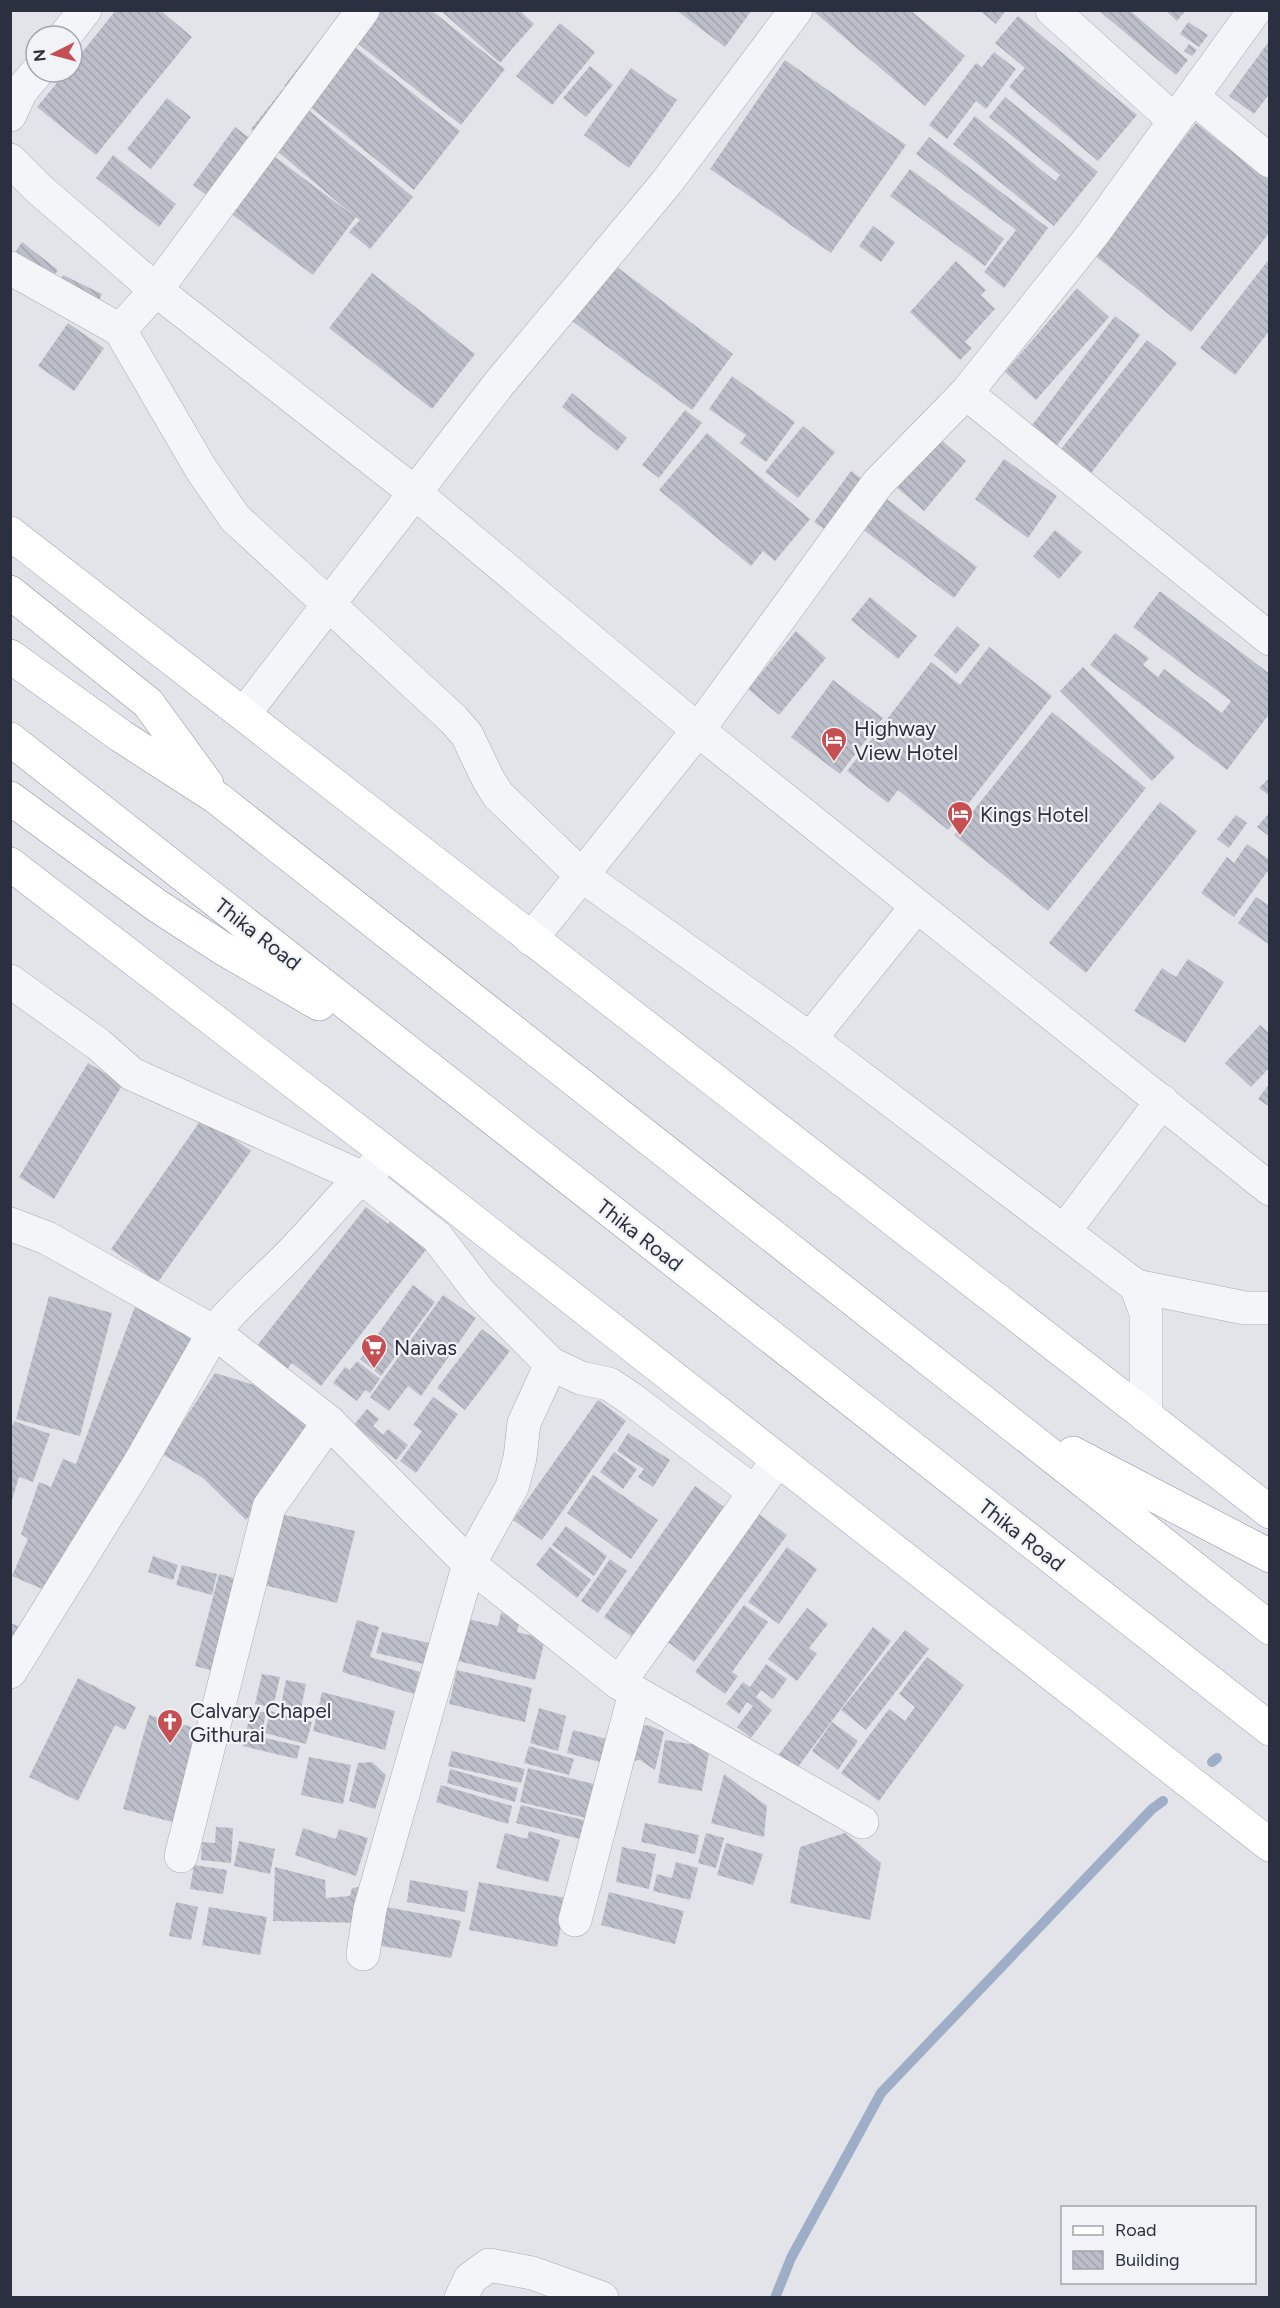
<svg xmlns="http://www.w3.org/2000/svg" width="1280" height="2308" viewBox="0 0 1280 2308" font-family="Figtree,sans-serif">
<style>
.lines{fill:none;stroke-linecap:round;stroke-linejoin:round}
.stream{stroke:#9faec7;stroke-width:10}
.building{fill:url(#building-back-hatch)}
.minor-casing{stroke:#a7aab3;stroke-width:34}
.major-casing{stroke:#a2a7b4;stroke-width:34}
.highway-casing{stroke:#8a909f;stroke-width:34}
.minor{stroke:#f4f5f8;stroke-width:33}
.major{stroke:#fff;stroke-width:33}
.highway{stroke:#fff;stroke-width:33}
.labels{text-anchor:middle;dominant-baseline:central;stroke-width:4.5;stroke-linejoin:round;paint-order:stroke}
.poi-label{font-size:21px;fill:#2b3040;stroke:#f1f3f7;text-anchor:start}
.street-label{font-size:21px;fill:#2b3040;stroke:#f1f3f7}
</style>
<defs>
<pattern id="building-back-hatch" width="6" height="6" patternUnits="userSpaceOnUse" patternTransform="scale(1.5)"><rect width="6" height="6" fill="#bcbfc9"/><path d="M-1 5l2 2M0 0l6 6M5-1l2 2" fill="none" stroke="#a2a4ae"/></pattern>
</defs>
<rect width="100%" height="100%" fill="#e2e4e9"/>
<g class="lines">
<g class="stream">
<path d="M1212,1762L1217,1758"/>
<path d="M775,2298L791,2258L881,2093L1152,1809L1163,1801"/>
</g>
</g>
<g class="building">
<path d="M116,10H160L192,37L96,155L37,107L66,72H72V65Z"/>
<path d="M360,10H431L505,69L461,125L343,32Z"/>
<path d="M440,10H519L534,24L500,63Z"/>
<path d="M676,10H752L725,47Z"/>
<path d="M812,10H910L965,56L925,106Z"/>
<path d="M979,10H1006L996,24Z"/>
<path d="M1098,10H1129L1188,60L1176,75Z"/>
<path d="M1165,10H1186L1177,21Z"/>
<path d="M1018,16L1137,115L1098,161L1009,87L1025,68L995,43Z"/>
<path d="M1188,22L1208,35L1199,47L1180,34Z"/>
<path d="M560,23L595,52L552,105L516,76Z"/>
<path d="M330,27L460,131L414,190L284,86Z"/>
<path d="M1270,40V93L1254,114L1229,96Z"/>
<path d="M1189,44L1197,50L1192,56L1184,51Z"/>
<path d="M994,52L1016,69L986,109L976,101L947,139L929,125L976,63L982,67Z"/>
<path d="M785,60L906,145L831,253L710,169Z"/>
<path d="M590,66L613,85L586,117L563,98Z"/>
<path d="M631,68L677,100L629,168L584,135Z"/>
<path d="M283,89L413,197L370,249L349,232L360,220L356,217L313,275L193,185L235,127L354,216L251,129Z"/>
<path d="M1005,97L1098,172L1054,226L953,144L975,116L1055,181L1060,175L989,117Z"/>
<path d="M167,98L191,117L151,169L127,149Z"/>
<path d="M1196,123L1270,181V232L1191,332L1093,254Z"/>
<path d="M929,137L1048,228L1004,288L984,272L1016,230L916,154Z"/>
<path d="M113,155L176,204L159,227L96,178Z"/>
<path d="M910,169L1004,239L985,266L890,196Z"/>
<path d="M873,226L895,242L881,262L859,246Z"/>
<path d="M22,242L58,270L52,278L16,251Z"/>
<path d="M1270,258V330L1235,375L1200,348Z"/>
<path d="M956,261L986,290L981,295L995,309L965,342L972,348L960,360L910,312Z"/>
<path d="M613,264L733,354L692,410L571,320Z"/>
<path d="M372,273L475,354L432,409L329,328Z"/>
<path d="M63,275L102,294L97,304L58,285Z"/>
<path d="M1077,288L1109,317L1036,400L1005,372Z"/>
<path d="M1115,316L1140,335L1055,448L1030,428Z"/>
<path d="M68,323L104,348L74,391L38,366Z"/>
<path d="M1147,340L1177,363L1088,477L1058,453Z"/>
<path d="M732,376L795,422L766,462L740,443L746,435L709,409Z"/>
<path d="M572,393L627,438L617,451L562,407Z"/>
<path d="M685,410L702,423L659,478L642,465Z"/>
<path d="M803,426L835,452L798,498L765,472Z"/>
<path d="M927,428L966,461L924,511L886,478Z"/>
<path d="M707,433L810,519L775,561L763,551L751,566L659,490Z"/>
<path d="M1004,459L1057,496L1028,538L975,499Z"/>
<path d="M851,471L869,484L833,535L814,522Z"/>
<path d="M884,497L977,567L954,598L861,528Z"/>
<path d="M1055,530L1082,552L1059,579L1033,556Z"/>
<path d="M1160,591L1270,674V713L1227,770L1090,665L1115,633L1149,658L1143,665L1158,677L1164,669L1222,713L1231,701L1133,627Z"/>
<path d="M870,597L917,636L898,659L851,620Z"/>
<path d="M957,626L980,645L956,674L934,655Z"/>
<path d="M796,631L826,658L779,715L748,689Z"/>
<path d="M989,647L1052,696L948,830L898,790L888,803L847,771L931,662L960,685Z"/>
<path d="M1083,667L1175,757L1152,781L1060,691Z"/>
<path d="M833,680L883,718L840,774L791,737Z"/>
<path d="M1052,712L1146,788L1048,911L954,835Z"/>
<path d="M1267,780L1270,781V796L1259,788Z"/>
<path d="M1160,802L1197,831L1086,973L1049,943Z"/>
<path d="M1270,812V837L1257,827Z"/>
<path d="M1236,815L1247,823L1229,848L1217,839Z"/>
<path d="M1247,844L1270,860V868L1234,917L1201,893L1227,857L1234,863Z"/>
<path d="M1256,897L1270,906V945L1238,923Z"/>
<path d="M1188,959L1224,982L1185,1043L1134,1011L1162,968L1176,977Z"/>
<path d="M1260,1025L1270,1034V1067L1251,1087L1225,1063Z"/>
<path d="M88,1063L123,1084L54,1199L19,1177Z"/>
<path d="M1270,1083V1107L1258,1099Z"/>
<path d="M203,1117L251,1151L158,1282L111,1249Z"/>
<path d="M366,1207L388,1224L396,1213L432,1242L321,1386L292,1363L286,1371L256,1347Z"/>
<path d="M413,1285L435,1302L381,1376L360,1359Z"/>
<path d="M443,1295L476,1318L421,1396L408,1386L389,1411L370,1397Z"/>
<path d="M49,1296L112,1313L80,1436L16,1419Z"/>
<path d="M137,1301L196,1339L47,1591L12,1576L28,1539L21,1534L39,1482L51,1487L63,1459L76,1464Z"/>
<path d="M482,1329L510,1351L465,1410L437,1388Z"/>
<path d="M357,1361L380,1379L370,1393L365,1390L357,1401L333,1383L345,1367L350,1370Z"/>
<path d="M215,1373L268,1389L317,1427L246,1520L203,1478L162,1454Z"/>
<path d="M433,1397L458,1414L416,1473L400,1461L422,1431L413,1425Z"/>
<path d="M598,1400L626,1421L542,1540L513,1520Z"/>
<path d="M367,1409L379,1419L373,1426L383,1435L388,1429L408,1445L396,1460L354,1425Z"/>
<path d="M14,1421L50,1434L33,1482L19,1477L11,1503L10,1432Z"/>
<path d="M628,1433L670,1460L653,1487L638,1477L644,1469L617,1451Z"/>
<path d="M614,1452L637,1469L623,1489L600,1472Z"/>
<path d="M593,1475L658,1520L631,1559L567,1513Z"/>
<path d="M695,1486L727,1509L637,1640L604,1617Z"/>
<path d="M756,1512L787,1535L694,1662L664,1639Z"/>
<path d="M277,1513L355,1531L337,1603L260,1584Z"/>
<path d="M566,1526L607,1556L594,1576L552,1545Z"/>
<path d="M550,1547L591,1580L577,1598L536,1565Z"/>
<path d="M787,1547L817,1569L779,1624L748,1602Z"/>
<path d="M153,1556L178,1565L173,1580L148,1572Z"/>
<path d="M610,1559L627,1571L598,1613L581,1601Z"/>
<path d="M182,1565L217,1574L212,1595L176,1585Z"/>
<path d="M219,1574L246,1581L221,1673L195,1666Z"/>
<path d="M744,1605L768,1622L732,1672L738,1676L725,1694L695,1672Z"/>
<path d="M807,1608L828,1624L809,1648L817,1654L797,1681L768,1659Z"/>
<path d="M501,1613L520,1617L517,1632L545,1639L535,1680L458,1661L468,1619L498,1626Z"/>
<path d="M357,1620L379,1627L370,1657L420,1672L414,1694L342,1672Z"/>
<path d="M10,1623L24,1628L10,1659Z"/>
<path d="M873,1627L891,1641L795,1771L777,1757Z"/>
<path d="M905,1630L929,1649L866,1730L841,1710Z"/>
<path d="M382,1632L429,1643L424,1664L376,1653Z"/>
<path d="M927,1657L964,1685L879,1801L841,1773L889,1709L905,1721L915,1707L899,1694Z"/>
<path d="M766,1664L787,1679L773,1699L761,1690L756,1697L772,1710L751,1738L737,1727L753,1706L747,1702L739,1714L726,1704L743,1682L750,1687Z"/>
<path d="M457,1670L532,1688L525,1722L449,1704Z"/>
<path d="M262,1674L280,1677L273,1708L255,1704Z"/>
<path d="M78,1678L136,1707L125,1730L115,1725L78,1801L29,1777Z"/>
<path d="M286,1680L306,1684L301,1709L281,1705Z"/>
<path d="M322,1692L395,1711L385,1750L313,1731Z"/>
<path d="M539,1708L566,1716L558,1751L530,1743Z"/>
<path d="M251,1709L266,1713L261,1737L300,1746L297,1759L243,1746Z"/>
<path d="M270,1711L312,1722L306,1744L265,1733Z"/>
<path d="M149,1715L202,1730L176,1823L123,1809Z"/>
<path d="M832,1722L858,1741L838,1770L812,1751Z"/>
<path d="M648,1725L664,1732L655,1770L640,1760L623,1762L631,1728Z"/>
<path d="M573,1730L610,1740L604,1763L567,1753Z"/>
<path d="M665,1740L710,1747L702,1791L658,1783Z"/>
<path d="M529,1746L574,1759L569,1775L524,1763Z"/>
<path d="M452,1751L525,1769L521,1783L448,1766Z"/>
<path d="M309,1757L351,1765L343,1804L301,1795Z"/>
<path d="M372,1762L386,1775L375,1809L349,1801L358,1763Z"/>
<path d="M528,1768L598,1785L590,1819L520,1802Z"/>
<path d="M450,1769L518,1788L515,1802L447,1783Z"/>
<path d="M724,1774L767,1806L764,1837L711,1823Z"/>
<path d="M441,1785L512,1806L508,1824L436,1802Z"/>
<path d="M521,1805L588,1821L584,1840L516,1823Z"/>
<path d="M645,1823L699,1835L695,1854L641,1842Z"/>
<path d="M216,1827L233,1828L231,1863L201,1860L202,1842L215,1843Z"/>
<path d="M303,1828L336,1839L339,1829L368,1838L356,1876L295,1855Z"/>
<path d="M529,1831L560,1840L548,1882L496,1868L505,1833L527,1839Z"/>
<path d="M706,1833L724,1838L716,1868L698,1863Z"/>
<path d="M845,1833L881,1863L870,1920L790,1903L800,1847Z"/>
<path d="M239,1841L275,1849L270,1874L234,1866Z"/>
<path d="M726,1843L763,1854L753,1885L717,1875Z"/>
<path d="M622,1847L656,1854L649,1889L616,1882Z"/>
<path d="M676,1862L698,1868L690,1900L653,1891L657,1874L672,1878Z"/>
<path d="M194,1865L227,1870L223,1894L190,1889Z"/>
<path d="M275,1867L325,1880L326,1898L350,1896L352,1888L369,1886L364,1923L273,1921Z"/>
<path d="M410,1880L468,1891L465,1912L407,1902Z"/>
<path d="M479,1882L566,1898L557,1947L469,1930Z"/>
<path d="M609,1892L684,1911L675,1944L601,1925Z"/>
<path d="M176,1902L198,1907L191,1940L169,1936Z"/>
<path d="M381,1906L461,1921L451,1958L370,1944Z"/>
<path d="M209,1907L267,1917L260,1955L202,1945Z"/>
</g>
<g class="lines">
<defs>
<g id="minor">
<path d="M1052,10L1175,121"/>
<path d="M65,36L85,10"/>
<path d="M1193,97L1270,161"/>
<path d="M10,115L21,91L37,72"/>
<path d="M10,160L39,189L156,290L415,493L698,730L1270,1189"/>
<path d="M10,268L120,330L156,290L363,10"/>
<path d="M120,330L201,469L235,518L453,719L467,735L488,779L498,795L581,875L810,1039L917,906"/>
<path d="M966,393L1270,639"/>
<path d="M244,714L498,385L667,182L796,10"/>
<path d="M531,939L698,730L878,483L966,393L1093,234L1255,10"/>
<path d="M10,981L98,1044L132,1074L361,1177L437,1237L480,1293L551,1364L524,1423L520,1458L512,1487L469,1564L370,1909L363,1954"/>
<path d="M810,1039L1136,1286L1146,1313V1416"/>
<path d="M10,1224L47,1238L214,1332L329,1422L469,1564L619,1683L862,1822"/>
<path d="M1065,1230L1162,1101"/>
<path d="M1136,1286L1245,1308H1270"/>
<path d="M551,1364L581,1378L609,1384L630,1398L754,1492"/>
<path d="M10,1672L139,1464L214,1332C240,1299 273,1274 301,1243C326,1217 349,1186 378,1164"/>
<path d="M619,1683L777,1461"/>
<path d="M181,1856L269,1507L329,1422"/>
<path d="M575,1920L635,1693"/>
<path d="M461,2298L470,2279L489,2265L532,2273L602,2298"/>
</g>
<g id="major">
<path d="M10,533L1270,1512"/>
<path d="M10,864L389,1155L1270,1845"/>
</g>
<g id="highway">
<path d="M10,592L148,703L207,784"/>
<path d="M10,656L121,736L217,798L1270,1628"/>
<path d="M10,739L1270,1729"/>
<path d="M10,798L156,905L222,948L319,1004"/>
<path d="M1073,1453L1270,1556"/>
</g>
</defs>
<use href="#minor" class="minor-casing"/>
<use href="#major" class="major-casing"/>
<use href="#highway" class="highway-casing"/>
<use href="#minor" class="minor"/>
<use href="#major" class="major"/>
<use href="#highway" class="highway"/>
</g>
<defs>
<symbol id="hotel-pin" viewBox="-11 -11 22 30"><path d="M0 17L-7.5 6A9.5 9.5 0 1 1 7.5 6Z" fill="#c64f53" stroke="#f1f3f7"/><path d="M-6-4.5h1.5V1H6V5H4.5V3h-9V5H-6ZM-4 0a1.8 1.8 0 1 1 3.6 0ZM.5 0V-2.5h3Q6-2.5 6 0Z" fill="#fff"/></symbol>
<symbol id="supermarket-pin" viewBox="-11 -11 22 30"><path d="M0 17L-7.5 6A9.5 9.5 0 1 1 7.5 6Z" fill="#c64f53" stroke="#f1f3f7"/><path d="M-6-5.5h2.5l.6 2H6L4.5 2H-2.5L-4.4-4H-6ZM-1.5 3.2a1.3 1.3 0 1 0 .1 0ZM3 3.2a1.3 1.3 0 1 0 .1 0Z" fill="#fff"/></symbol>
<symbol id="church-pin" viewBox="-11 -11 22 30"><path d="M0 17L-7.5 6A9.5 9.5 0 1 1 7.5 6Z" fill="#c64f53" stroke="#f1f3f7"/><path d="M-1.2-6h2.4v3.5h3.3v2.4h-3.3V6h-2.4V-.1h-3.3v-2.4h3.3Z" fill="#fff"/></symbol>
</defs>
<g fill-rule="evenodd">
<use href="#hotel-pin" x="819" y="725" width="30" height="40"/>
<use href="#hotel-pin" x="945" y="799" width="30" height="40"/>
<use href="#supermarket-pin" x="359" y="1332" width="30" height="40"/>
<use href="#church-pin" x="155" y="1707" width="30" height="40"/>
</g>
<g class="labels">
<g class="poi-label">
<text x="854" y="728">Highway<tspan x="854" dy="24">View Hotel</tspan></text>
<text x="980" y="814">Kings Hotel</text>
<text x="394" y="1347">Naivas</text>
<text x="190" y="1710">Calvary Chapel<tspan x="190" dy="24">Githurai</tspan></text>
</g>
<g class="street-label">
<text transform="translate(258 934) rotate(38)">Thika Road</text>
<text transform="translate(640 1235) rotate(38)">Thika Road</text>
<text transform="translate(1022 1535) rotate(38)">Thika Road</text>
</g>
</g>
<rect width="1280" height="2308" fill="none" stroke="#2b3040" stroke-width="24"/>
<rect x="1061" y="2206" width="195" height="78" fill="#f1f3f7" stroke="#a2a5ae" stroke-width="1.5"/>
<rect x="1073" y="2226" width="30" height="9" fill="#ffffff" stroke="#a2a5ae" stroke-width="1.5"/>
<text x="1115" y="2236" font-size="18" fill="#2b3040">Road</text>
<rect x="1073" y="2251" width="30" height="18" fill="url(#building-back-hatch)" stroke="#a2a5ae" stroke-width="1.5"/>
<text x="1115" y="2266" font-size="18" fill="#2b3040">Building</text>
<g transform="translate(54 54) rotate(264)"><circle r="28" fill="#f1f3f7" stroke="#a2a5ae" stroke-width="1.5"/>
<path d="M0-4.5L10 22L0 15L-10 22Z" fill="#c64f53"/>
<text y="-9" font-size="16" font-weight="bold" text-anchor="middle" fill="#2b3040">N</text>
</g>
</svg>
